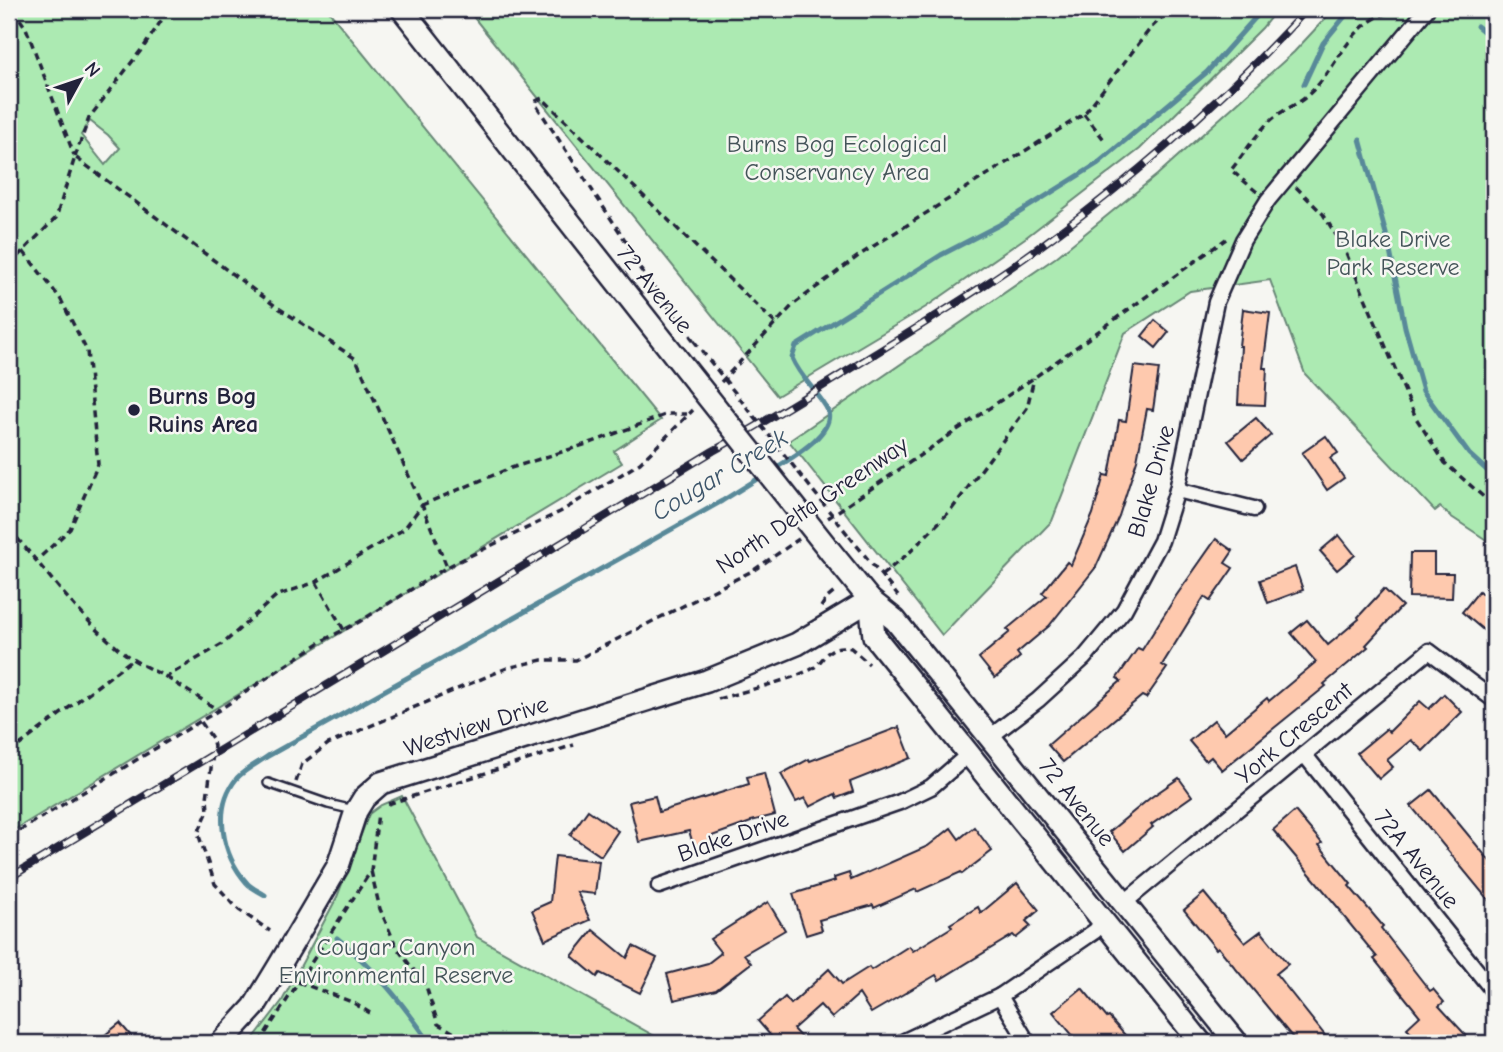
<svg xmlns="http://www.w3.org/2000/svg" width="1503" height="1052" viewBox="0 0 1503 1052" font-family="'Comic Neue',sans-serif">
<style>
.green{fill:#aceab2;stroke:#678676;stroke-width:2;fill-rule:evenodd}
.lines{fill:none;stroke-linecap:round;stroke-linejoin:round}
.stream{stroke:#598999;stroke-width:5}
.building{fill:#fec9ae;stroke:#22223b;stroke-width:2}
.lane-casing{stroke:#22223b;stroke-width:12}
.street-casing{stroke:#22223b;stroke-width:19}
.secondary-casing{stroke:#22223b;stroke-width:26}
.path{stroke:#22223b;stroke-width:3.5;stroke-dasharray:7 5;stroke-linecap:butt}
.lane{stroke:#f6f6f2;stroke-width:7}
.street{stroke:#f6f6f2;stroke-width:14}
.secondary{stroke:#f6f6f2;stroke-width:21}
.rail-casing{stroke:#22223b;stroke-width:8}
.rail{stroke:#f6f6f2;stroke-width:5;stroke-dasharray:16;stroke-linecap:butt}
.secondary-bridge-casing{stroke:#22223b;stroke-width:26;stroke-linecap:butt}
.path-bridge{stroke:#22223b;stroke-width:3.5;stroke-dasharray:7 5;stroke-linecap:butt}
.secondary-bridge{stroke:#f6f6f2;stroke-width:21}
.poi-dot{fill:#22223b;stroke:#f6f6f2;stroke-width:2.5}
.labels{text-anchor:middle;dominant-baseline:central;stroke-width:5;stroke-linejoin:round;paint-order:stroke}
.park-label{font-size:24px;fill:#445459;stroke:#f6f6f2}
.street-label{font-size:24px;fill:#22223b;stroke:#f6f6f2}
.poi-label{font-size:24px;font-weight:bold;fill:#22223b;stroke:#f6f6f2;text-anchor:start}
.water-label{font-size:26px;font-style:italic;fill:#3d556a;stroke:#f6f6f2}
</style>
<rect width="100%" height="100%" fill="#f6f6f2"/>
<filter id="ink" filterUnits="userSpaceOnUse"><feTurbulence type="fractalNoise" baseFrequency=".0143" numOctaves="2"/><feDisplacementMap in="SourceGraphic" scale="14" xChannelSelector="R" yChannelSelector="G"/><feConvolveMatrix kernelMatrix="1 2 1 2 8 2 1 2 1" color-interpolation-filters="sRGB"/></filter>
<g filter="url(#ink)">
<g class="green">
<path d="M9,9H327L661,420L614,451L622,463L9,833ZM90,121L108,135L120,148L105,165L81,135Z"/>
<path d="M467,9H1277L1262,28L1140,149L1025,238L926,307L777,396Z"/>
<path d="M1334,9H1494V545L1450,516L1440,507L1435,511L1305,374L1270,280L1190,291L1125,333L1052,521L942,635L789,441L1055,258L1157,175L1294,52Z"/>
<path d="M402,796L477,937L667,1043H250L282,1001L337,897L369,814L381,805Z"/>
</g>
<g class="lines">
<g class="stream">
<path d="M1477,26L1494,40"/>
<path d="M1304,84L1323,43L1351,9"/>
<path d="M1360,139L1388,241L1405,327L1423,391L1469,454L1494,477"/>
<path d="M771,471C788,460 841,431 826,407C815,389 800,377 792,358L796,346L941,255L1001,224L1097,164L1207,72L1263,9"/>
<path d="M265,895C259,891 251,888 247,883C222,855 212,808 237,778C245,769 258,763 268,756L722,501L762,476"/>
<path d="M337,938C377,971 401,1001 430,1043"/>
</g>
</g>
<g class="building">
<path d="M1243,309L1270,313L1263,368H1267L1265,405L1238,404L1241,346H1239Z"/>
<path d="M1155,320L1169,332L1156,348L1142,336Z"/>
<path d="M1134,366L1159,369L1153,410L1147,409L1137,460L1119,516L1096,567L1049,626L1017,653L1020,657L995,678L979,658L1010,632L1007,629L1047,596L1042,593L1067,562L1071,565L1093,514L1104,475L1109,476L1119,420L1126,421Z"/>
<path d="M1256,418L1271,435L1243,459L1228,441Z"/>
<path d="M1326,436L1338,453L1330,458L1344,478L1327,490L1302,453Z"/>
<path d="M1339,535L1355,555L1337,570L1320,551Z"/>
<path d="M1216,539L1233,551L1225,563L1233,568L1210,601L1204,597L1162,665L1167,668L1146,698L1142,696L1063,762L1048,745L1121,681L1117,678L1138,648L1142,650L1176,596Z"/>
<path d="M1410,553H1434V573H1453L1452,598L1409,597Z"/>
<path d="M1295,567L1303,590L1268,603L1260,580Z"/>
<path d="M1384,589L1402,606L1366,645L1368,647L1324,684L1326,686L1222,770L1211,757L1206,761L1189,741L1214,720L1225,733L1267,698L1269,701L1316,662L1291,633L1307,620L1328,645L1359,619L1358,617Z"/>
<path d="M1479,591L1494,604V639L1462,612Z"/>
<path d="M1444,694L1462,712L1423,751L1411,740L1387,760L1393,767L1379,779L1357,753L1386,729L1389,732L1420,701L1429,709Z"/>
<path d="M899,727L911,758L850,782L853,792L837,798L835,794L810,807L805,798L796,802L781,774L809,759L810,761Z"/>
<path d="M764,773L775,815L751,821V822L709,837L711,842L694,847L689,831L639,842L629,802L655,796L659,812L749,784L747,777Z"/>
<path d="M1179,778L1192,796L1151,825L1153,827L1125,851L1109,832L1150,798Z"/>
<path d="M1431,790L1494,866V907L1411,806Z"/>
<path d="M588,810L618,831L601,856L570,835Z"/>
<path d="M1295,811L1322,843L1319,845L1351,884L1349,886L1383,926L1381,928L1430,991L1433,989L1444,1002L1439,1006L1473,1043H1421L1407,1028L1420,1016L1374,959L1377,957L1340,912L1341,911L1273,830Z"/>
<path d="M974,827L992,851L962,874L961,872L917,892L916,889L874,908L873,905L819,920L822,930L806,935L793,894L835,881L834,878L849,873L851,880L928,846L951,828L959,839Z"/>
<path d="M555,856L599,861L595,894L577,892L590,920L545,940L532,910L550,902Z"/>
<path d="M1017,883L1039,910L1026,921L1031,926L1016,938L1013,935L939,980L936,975L871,1013L859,994L832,1018L820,1005L793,1029L806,1043H777L758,1021L785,997L791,1004L829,969L842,984L869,967L871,970L909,946L913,951L952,927L950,924L978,907L981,913Z"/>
<path d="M1204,893L1245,943L1261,931L1288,964L1276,974L1331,1043H1297L1218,947L1216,949L1184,910Z"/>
<path d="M768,902L785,930L744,954L751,963L716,990L674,1000L667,974L708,963L721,953L710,939Z"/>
<path d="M593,930L627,958L633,946L657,958L640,993L600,973L597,977L572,956Z"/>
<path d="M1082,988L1107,1018L1109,1017L1132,1043H1079L1053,1012Z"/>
<path d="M120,1023L137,1043H95Z"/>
</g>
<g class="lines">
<defs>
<path id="lane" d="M268,783L328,804L354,810"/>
<g id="street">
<path d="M1177,490L1254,509"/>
<path d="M990,737L1038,700L1084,658L1124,610L1161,541L1177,490L1216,302L1243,240L1268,200L1427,9"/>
<path d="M1304,754L1494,992"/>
<path d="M659,886L900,802L931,787L969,754"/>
<path d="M1125,902L1429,651L1494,700"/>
<path d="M1000,996L1028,1043"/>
<path d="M900,1043L1000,996L1095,931L1103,921"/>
</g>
<g id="secondary">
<path d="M402,9L676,357"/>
<path d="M830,551L870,600L895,620L1237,1043"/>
<path d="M870,600L874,636L1201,1043"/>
<path d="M221,1043L254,1007L279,966L338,866L356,811L364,798L381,783L707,681L797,644L870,600"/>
</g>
</defs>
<use href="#lane" class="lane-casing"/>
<use href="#street" class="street-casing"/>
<use href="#secondary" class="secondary-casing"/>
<g class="path">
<path d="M13,9L26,28L74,155"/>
<path d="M1084,114L1106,142"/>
<path d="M75,157L89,118L145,45L169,9"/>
<path d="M1296,187L1323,214L1344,248L1416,418L1445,463L1494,506"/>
<path d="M1257,192L1231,170C1244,154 1260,128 1276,116C1286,108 1299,104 1308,95C1344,63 1349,13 1407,10"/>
<path d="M23,251L60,298L87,351L98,464L70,529L37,560"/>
<path d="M9,265L56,218L75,157L274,305L356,359L422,505L508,469L590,443L668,414H687"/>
<path d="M694,341L635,262L627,243L536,105V101L542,98L775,323"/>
<path d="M721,382L794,304L861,254L1084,114L1150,29L1170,9"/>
<path d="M828,518L1035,377L1226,239"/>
<path d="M9,529C46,570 79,618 124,653C136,663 153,670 166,677L224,643L276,596L316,582L404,529L422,505L447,567"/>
<path d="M849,536L898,596"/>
<path d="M882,575L910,552L952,509L1027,408L1034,378"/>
<path d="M316,582L344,630"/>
<path d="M821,607L826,599L837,590"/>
<path d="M166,677L218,710"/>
<path d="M718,699C748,690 781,683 810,670C825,663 825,642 851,648L869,664"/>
<path d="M201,722L212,738L214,746L207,798L208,811L198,833L215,884L239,910L270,931"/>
<path d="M9,767L17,747L133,659"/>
<path d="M296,782L302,764L328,744L507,668L542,660H576L754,570L799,539"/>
<path d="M388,804L574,745"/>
<path d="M9,837L219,710L322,641L359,622L447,567L560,512L640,463L693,410"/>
<path d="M371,871L380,909L397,948L426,986L438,1024L473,1043"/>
<path d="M298,982L352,1002L370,1013"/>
<path d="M259,1043L371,871L378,813"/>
</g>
<use href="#lane" class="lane"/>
<use href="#street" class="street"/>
<use href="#secondary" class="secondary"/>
<defs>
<path id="rail" d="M9,878L713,451C767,421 820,388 873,355C931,319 991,283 1046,242C1140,173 1228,95 1307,9"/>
</defs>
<use href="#rail" class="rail-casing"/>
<use href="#rail" class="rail"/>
<defs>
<path id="secondary-bridge" d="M676,357L830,551"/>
</defs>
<use href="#secondary-bridge" class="secondary-bridge-casing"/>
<path class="path-bridge" d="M694,341L849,536"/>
<use href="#secondary-bridge" class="secondary-bridge"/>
</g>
</g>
<circle class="poi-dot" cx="134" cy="410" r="7"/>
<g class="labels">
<g class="park-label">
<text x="837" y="144">Burns Bog Ecological<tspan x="837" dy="28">Conservancy Area</tspan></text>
<text x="1393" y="239">Blake Drive<tspan x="1393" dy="28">Park Reserve</tspan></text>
<text x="396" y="947">Cougar Canyon<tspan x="396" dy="28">Environmental Reserve</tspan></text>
</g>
<g class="street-label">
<text transform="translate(655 289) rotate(51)">72 Avenue</text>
<text transform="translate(1151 481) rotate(-74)">Blake Drive</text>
<text transform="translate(812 505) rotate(-34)">North Delta Greenway</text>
<text transform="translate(476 726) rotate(-18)">Westview Drive</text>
<text transform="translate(1294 733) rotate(-40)">York Crescent</text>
<text transform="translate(1077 802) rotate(51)">72 Avenue</text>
<text transform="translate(733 836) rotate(-19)">Blake Drive</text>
<text transform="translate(1417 859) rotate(51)">72A Avenue</text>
</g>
<g class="poi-label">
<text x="148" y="396">Burns Bog<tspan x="148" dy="28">Ruins Area</tspan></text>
</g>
<g class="water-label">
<text transform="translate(720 475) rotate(-31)">Cougar Creek</text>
</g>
</g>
<rect width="1503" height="1052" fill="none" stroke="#f6f6f2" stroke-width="35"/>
<rect x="18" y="18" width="1468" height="1017" fill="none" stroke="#22223b" stroke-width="2.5" filter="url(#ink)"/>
<g transform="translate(80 80) rotate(50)" stroke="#f6f6f2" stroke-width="5" paint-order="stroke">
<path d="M0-5L12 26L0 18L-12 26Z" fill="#22223b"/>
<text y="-10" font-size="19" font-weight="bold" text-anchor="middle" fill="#22223b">N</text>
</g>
</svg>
